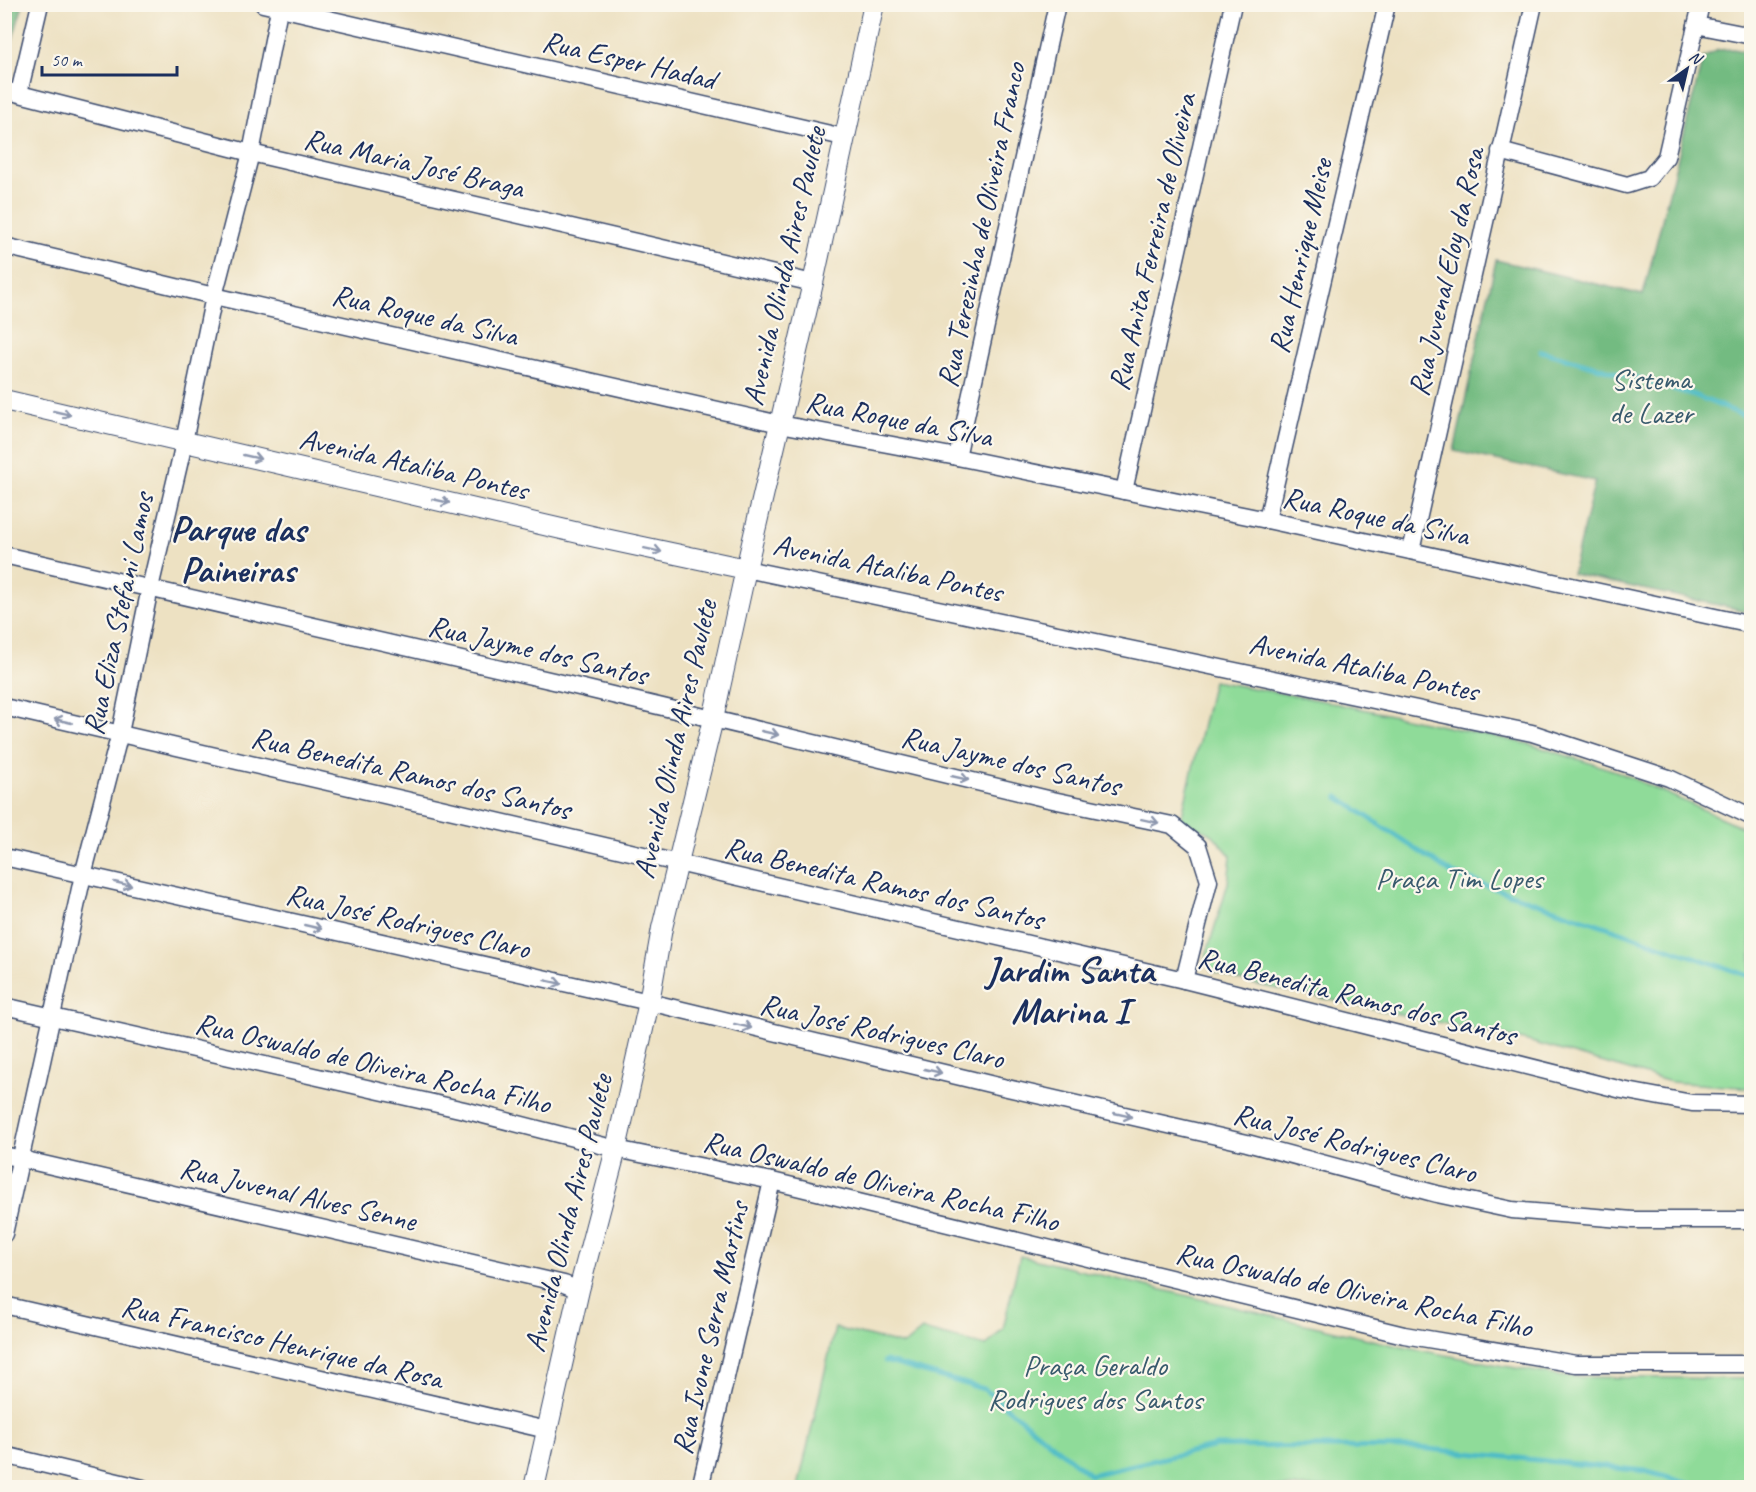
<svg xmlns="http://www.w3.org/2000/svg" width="1756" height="1492" viewBox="0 0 1756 1492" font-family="Caveat,sans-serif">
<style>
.green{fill:#8fdb99;stroke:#55857c;stroke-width:1.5}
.forest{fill:#73bb81;stroke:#477570;stroke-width:1.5}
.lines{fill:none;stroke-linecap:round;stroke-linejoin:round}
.stream{stroke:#4ebcc6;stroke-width:5}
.minor-casing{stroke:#3a4a6d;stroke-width:19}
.tertiary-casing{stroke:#3a4a6d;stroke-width:22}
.minor{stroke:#fff;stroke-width:16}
.tertiary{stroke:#fff;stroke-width:20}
.oneway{stroke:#8d97ae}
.labels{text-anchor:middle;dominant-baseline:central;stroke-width:4.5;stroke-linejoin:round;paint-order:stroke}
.street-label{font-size:30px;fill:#1b2f5e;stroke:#fbf7ec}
.park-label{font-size:30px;fill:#385a6d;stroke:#fbf7ec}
.district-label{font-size:36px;font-weight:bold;fill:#1b2f5e;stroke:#fbf7ec}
</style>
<rect width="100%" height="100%" fill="#fbf7ec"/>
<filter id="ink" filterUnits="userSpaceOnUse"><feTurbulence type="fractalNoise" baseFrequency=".0167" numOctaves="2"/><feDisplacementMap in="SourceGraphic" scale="12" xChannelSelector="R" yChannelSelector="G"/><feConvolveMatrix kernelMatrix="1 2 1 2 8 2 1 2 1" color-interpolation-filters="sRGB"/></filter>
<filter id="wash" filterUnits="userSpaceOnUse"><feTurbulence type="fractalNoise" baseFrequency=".008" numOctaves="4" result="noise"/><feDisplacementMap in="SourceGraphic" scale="24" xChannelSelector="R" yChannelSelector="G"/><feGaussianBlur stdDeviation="1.35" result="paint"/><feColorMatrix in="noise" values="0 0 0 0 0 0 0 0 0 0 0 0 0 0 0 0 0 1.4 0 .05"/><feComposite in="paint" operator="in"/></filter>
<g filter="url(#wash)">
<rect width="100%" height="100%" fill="#ede1c2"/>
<g class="green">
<path d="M1213,681L1319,700L1529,744L1616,771L1751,831V1088L1671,1082L1524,1040L1249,983L1212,971L1205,959L1228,883L1231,856L1213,835L1181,819Z"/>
<path d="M1020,1256L1402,1347L1565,1377L1751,1379V1487H798L835,1328L904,1345L922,1330L986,1346L1003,1329Z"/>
</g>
<g class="forest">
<path d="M5,4L23,5L11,44L5,59Z"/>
<path d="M1733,49L1752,53L1751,612L1572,574L1595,481L1454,451L1496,260L1643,295L1703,58L1718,50Z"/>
</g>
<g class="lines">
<g class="stream">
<path d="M1541,351L1694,395L1752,419"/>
<path d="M1338,797L1453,874L1752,977"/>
<path d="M885,1361L984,1389L1090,1475L1216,1446L1419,1448L1645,1471L1703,1488"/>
</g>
</g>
</g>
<g filter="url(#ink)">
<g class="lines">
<defs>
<g id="minor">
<path d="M263,4L843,137"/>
<path d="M1696,25L1752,36"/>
<path d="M4,90L251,153L813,283"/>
<path d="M19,93L40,4"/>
<path d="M1500,151L1627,185L1649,178L1666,157L1701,4"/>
<path d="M4,246L214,296L780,424L957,457L1267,520L1752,625"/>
<path d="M957,457L1057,4"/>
<path d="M1124,491L1233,4"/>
<path d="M1267,520L1387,4"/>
<path d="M1411,551L1534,4"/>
<path d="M4,555L562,683L1048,799L1172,825L1198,846L1209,881L1184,980"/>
<path d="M746,569L1532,733L1669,778L1752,817"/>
<path d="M4,707L1184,980L1622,1090L1692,1103L1752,1104"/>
<path d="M4,857L649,1002L994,1085L1247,1143L1437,1194L1512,1210L1633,1220H1752"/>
<path d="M4,1006L464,1110L616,1149L772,1181L1404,1335L1576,1364H1752"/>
<path d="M4,1155L564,1284L579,1290"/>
<path d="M4,1234L83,875L120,733L150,588L181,456L214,296L251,153L280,4"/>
<path d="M4,1305L547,1430"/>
<path d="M4,1455L143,1488"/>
<path d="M700,1488L772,1181"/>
</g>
<g id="tertiary">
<path d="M4,400L596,537L746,569"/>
<path d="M534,1488L579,1290L616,1149L649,1002L662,928L713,719L746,569L813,283L874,4"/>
</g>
</defs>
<use href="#minor" class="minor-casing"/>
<use href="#tertiary" class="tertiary-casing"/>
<use href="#minor" class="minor"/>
<use href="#tertiary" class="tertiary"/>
</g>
<defs><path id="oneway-shaft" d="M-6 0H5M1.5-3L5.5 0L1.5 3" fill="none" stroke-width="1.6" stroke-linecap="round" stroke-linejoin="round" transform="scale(1.5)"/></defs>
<g class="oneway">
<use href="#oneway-shaft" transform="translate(62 413) rotate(13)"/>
<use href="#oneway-shaft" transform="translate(252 457) rotate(13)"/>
<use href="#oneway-shaft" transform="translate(441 501) rotate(13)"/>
<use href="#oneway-shaft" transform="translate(653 550) rotate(12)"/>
<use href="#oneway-shaft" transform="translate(63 721) rotate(-167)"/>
<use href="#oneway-shaft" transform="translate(770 733) rotate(13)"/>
<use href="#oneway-shaft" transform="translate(960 778) rotate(13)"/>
<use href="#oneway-shaft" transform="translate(1150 821) rotate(12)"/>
<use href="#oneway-shaft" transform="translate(123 884) rotate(13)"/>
<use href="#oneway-shaft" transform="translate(313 927) rotate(13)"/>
<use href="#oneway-shaft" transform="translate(553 982) rotate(12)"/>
<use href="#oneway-shaft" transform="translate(743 1026) rotate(13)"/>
<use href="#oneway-shaft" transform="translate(933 1071) rotate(13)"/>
<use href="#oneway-shaft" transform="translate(1123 1115) rotate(13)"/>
</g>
</g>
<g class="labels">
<g class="street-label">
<text transform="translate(629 60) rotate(13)">Rua Esper Hadad</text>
<text transform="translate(414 163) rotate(13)">Rua Maria José Braga</text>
<text transform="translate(981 225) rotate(-78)">Rua Terezinha de Oliveira Franco</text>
<text transform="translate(1152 242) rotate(-77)">Rua Anita Ferreira de Oliveira</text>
<text transform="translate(1300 256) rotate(-77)">Rua Henrique Meise</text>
<text transform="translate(784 266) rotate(-77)">Avenida Olinda Aires Paulete</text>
<text transform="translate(1446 272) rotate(-77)">Rua Juvenal Eloy da Rosa</text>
<text transform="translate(425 315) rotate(13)">Rua Roque da Silva</text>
<text transform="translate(899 419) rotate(11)">Rua Roque da Silva</text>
<text transform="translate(414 464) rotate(13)">Avenida Ataliba Pontes</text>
<text transform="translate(1376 516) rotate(12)">Rua Roque da Silva</text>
<text transform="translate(888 568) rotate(12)">Avenida Ataliba Pontes</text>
<text transform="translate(118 614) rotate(-78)">Rua Eliza Stefani Lamos</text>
<text transform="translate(538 650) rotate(13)">Rua Jayme dos Santos</text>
<text transform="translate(1364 667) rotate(12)">Avenida Ataliba Pontes</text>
<text transform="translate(675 739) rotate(-77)">Avenida Olinda Aires Paulete</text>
<text transform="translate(1011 761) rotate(13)">Rua Jayme dos Santos</text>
<text transform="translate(411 773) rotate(13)">Rua Benedita Ramos dos Santos</text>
<text transform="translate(884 883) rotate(13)">Rua Benedita Ramos dos Santos</text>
<text transform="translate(408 921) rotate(13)">Rua José Rodrigues Claro</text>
<text transform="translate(1357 996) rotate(14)">Rua Benedita Ramos dos Santos</text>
<text transform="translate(882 1031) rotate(13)">Rua José Rodrigues Claro</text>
<text transform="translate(373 1063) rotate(13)">Rua Oswaldo de Oliveira Rocha Filho</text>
<text transform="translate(1355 1143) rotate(14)">Rua José Rodrigues Claro</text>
<text transform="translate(881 1181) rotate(13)">Rua Oswaldo de Oliveira Rocha Filho</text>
<text transform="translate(298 1194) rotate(13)">Rua Juvenal Alves Senne</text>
<text transform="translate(568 1213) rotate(-76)">Avenida Olinda Aires Paulete</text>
<text transform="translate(1354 1290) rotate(12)">Rua Oswaldo de Oliveira Rocha Filho</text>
<text transform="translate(710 1328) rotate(-77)">Rua Ivone Serra Martins</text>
<text transform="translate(282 1342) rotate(13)">Rua Francisco Henrique da Rosa</text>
</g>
<g class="park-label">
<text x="1651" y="379">Sistema<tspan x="1651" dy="34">de Lazer</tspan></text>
<text x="1459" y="878">Praça Tim Lopes</text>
<text x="1095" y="1365">Praça Geraldo<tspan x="1095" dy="34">Rodrigues dos Santos</tspan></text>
</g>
<g class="district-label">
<text x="238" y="529">Parque das<tspan x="238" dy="41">Paineiras</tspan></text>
<text x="1070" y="970">Jardim Santa<tspan x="1070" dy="41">Marina I</tspan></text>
</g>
</g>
<rect width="1756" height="1492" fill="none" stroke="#fbf7ec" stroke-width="24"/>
<g transform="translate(1687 69) rotate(34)" stroke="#fbf7ec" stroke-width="4.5" paint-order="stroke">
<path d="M0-4.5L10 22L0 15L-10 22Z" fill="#1b2f5e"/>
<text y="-9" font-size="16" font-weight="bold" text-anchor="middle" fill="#1b2f5e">N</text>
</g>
<path d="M42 66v9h135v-9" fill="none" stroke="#1b2f5e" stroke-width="3"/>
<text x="51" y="66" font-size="18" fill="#1b2f5e" stroke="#fbf7ec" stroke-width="4.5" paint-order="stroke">50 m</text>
</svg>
